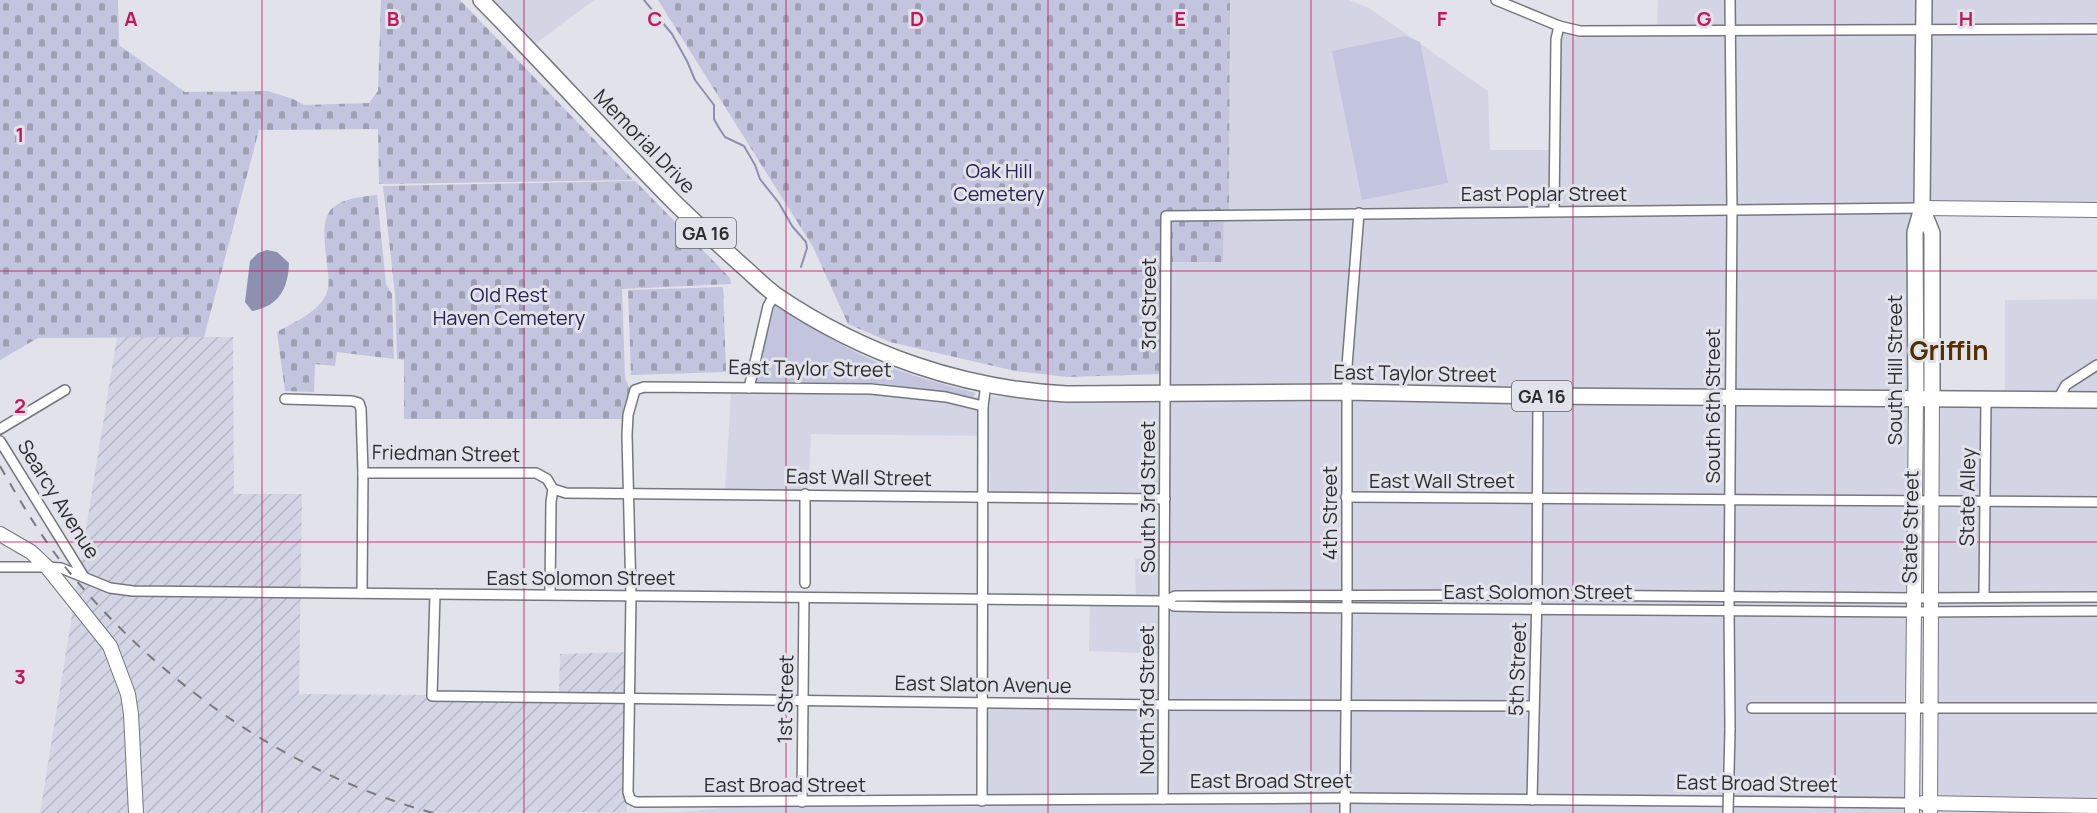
<svg xmlns="http://www.w3.org/2000/svg" width="2097" height="813" viewBox="0 0 2097 813" font-family="Manrope,sans-serif">
<style>
.built{fill:#d4d5e4}
.industrial{fill:url(#industrial-furrows)}
.cemetery{fill:url(#cemetery-stones)}
.green{fill:#c3c4de}
.water{fill:#8e90b0}
.lines{fill:none;stroke-linecap:round;stroke-linejoin:round}
.stream{stroke:#8e90b0;stroke-width:2}
.street-casing{stroke:#76777e;stroke-width:12}
.secondary-casing{stroke:#76777e;stroke-width:16}
.primary-casing{stroke:#76777e;stroke-width:18}
.street{stroke:#fff;stroke-width:9}
.secondary{stroke:#fff;stroke-width:14}
.primary{stroke:#fff;stroke-width:15}
.rail{stroke:#797a7f;stroke-width:2;stroke-dasharray:10 10;stroke-linecap:butt}
.street-bridge-casing{stroke:#76777e;stroke-width:12;stroke-linecap:butt}
.street-bridge{stroke:#fff;stroke-width:9}
.grid{fill:none;stroke:#c2185b;stroke-width:1.5;stroke-opacity:0.55}
.labels{text-anchor:middle;dominant-baseline:central;stroke-width:6;stroke-linejoin:round;paint-order:stroke}
.shield{fill:#e1e2ea;stroke:#636368;stroke-width:1.5}
.shield-label{font-size:18px;font-weight:bold;fill:#2d2d30}
.street-label{font-size:20px;fill:#2d2d30;stroke:#e1e2ea}
.park-label{font-size:20px;fill:#25234f;stroke:#e1e2ea}
.district-label{font-size:26px;font-weight:bold;fill:#552e00;stroke:#e1e2ea}
.grid-label{font-size:20px;text-anchor:middle;font-weight:bold;fill:#c2185b;stroke:#e1e2ea;stroke-width:6;stroke-linejoin:round;paint-order:stroke}
</style>
<defs>
<pattern id="industrial-furrows" width="10" height="10" patternUnits="userSpaceOnUse" patternTransform="scale(1.5)"><rect width="10" height="10" fill="#d4d5e4"/><path d="M-1 1l2-2M0 10L10 0M9 11l2-2" fill="none" stroke="#b6b7c4"/></pattern>
<pattern id="cemetery-stones" width="16" height="16" patternUnits="userSpaceOnUse" patternTransform="scale(1.5)"><rect width="16" height="16" fill="#c3c4de"/><path d="M2 7V4a2 2 0 0 1 4 0v3zM10 15v-3a2 2 0 0 1 4 0v3z" fill="#9fa0b4"/></pattern>
</defs>
<rect width="100%" height="100%" fill="#e1e2ea"/>
<g class="built">
<path d="M487,0H594L531,47Z"/>
<path d="M1230,0H1349L1369,8L1488,91L1490,150H1555L1559,27H1657L1658,0H2097V204H1927L1931,401L2005,400V300L2097,299V813H590L681,812L734,807H977L978,697L1161,701L1163,654L1089,651L1090,602L1136,601L1135,559L1157,557L1160,495L990,493L989,436L811,434L808,492H725L731,393L1161,399V262H1223L1224,210L1229,209Z"/>
</g>
<path class="industrial" d="M117,337H233L234,494H302L299,694L559,696L560,654L628,652L627,812L40,813Z"/>
<g class="cemetery">
<path d="M0,0H118L119,45L185,92L268,91L293,99L304,105L369,103L378,91L381,0H460L633,180L379,184L378,129L259,130L204,337L38,338L0,360Z"/>
<path d="M658,0H1230L1229,210H1224L1223,262H1161V374L1068,377L1015,371L890,342L848,324L813,247Z"/>
<path d="M635,181L730,278L731,284L622,289L625,378L630,389L622,419H404V360L397,359L395,294L383,186Z"/>
<path d="M377,195L386,284L392,294L394,359L337,352L335,366L315,364L314,392L285,391L277,332C294,322 320,312 327,292C330,284 328,273 327,265C321,214 321,200 377,195Z"/>
<path d="M723,287L726,372L631,375L628,290Z"/>
</g>
<g class="green">
<path d="M1405,36L1420,42L1448,183L1362,200L1332,51Z"/>
<path d="M775,304C807,324 840,346 875,361C908,375 942,384 976,393L972,398L925,389L876,383L755,382Z"/>
</g>
<path class="water" d="M267,250L277,252L289,263C288,289 279,306 252,311L245,302L250,261L258,253Z"/>
<g class="lines">
<path class="stream" d="M644,0L672,34L687,61L695,80L714,105V119L719,128L725,137L744,146L755,165L760,179L779,203L792,226L806,242L807,248L801,267"/>
<defs>
<g id="street">
<path d="M1496,0L1559,26L1580,31L2097,29"/>
<path d="M1554,211L1556,39L1559,26"/>
<path d="M749,388L768,306L775,294"/>
<path d="M285,399L352,401L359,403L361,409L363,473L362,593"/>
<path d="M2058,399L2066,385L2097,365"/>
<path d="M983,406L946,397L871,389L644,387L635,390L628,415L627,435L631,595L628,792L630,799L636,802L1345,798L1912,803"/>
<path d="M0,429L65,390"/>
<path d="M0,441L84,577"/>
<path d="M363,473H536L547,479L553,489"/>
<path d="M553,489L566,493L1165,499"/>
<path d="M1346,497L2097,502"/>
<path d="M0,567H47L61,568L110,588L133,591L1165,601L1175,596L1553,595L1913,598L2097,597"/>
<path d="M805,583V494"/>
<path d="M435,594L432,696L1164,705L1533,706"/>
<path d="M550,594L551,502L553,489"/>
<path d="M1984,596L1986,398"/>
<path d="M1165,601L1174,606L1223,607L1913,612L2097,611"/>
<path d="M1752,708H2097"/>
<path d="M1730,729L1729,605L1732,211L1730,0"/>
<path d="M1163,799L1166,216L1922,208"/>
<path d="M1532,800L1537,595L1538,396"/>
<path d="M982,801L983,406L986,384"/>
<path d="M802,802L804,598"/>
<path d="M1345,813L1347,608V366L1359,213"/>
</g>
<g id="secondary">
<path d="M1922,208L2097,210"/>
<path d="M0,534L31,552L47,567L110,646L128,694L131,714L136,813"/>
<path d="M1923,803L2097,806"/>
<path d="M1912,813L1916,398"/>
<path d="M1930,813L1932,398"/>
</g>
<g id="primary">
<path d="M481,0C547,67 610,137 676,204C699,226 722,248 746,269C756,278 766,288 777,296C863,354 962,389 1067,394L1347,392L1538,396L2097,400"/>
<path d="M1922,208L1932,233V398"/>
<path d="M1916,398L1915,232L1922,208L1924,0"/>
</g>
</defs>
<use href="#street" class="street-casing"/>
<use href="#secondary" class="secondary-casing"/>
<use href="#primary" class="primary-casing"/>
<use href="#street" class="street"/>
<use href="#secondary" class="secondary"/>
<use href="#primary" class="primary"/>
<path class="rail" d="M0,466C21,503 43,540 70,573C163,686 291,774 433,813"/>
<defs>
<path id="street-bridge" d="M1728,813L1730,729"/>
</defs>
<use href="#street-bridge" class="street-bridge-casing"/>
<use href="#street-bridge" class="street-bridge"/>
</g>
<path class="grid" d="M262,0V813M524,0V813M786,0V813M1048,0V813M1311,0V813M1573,0V813M1835,0V813M0,271H2097M0,542H2097"/>
<g class="labels">
<g class="shield">
<rect x="676" y="218" width="60" height="30" rx="4.5"/>
<rect x="1512" y="381" width="60" height="30" rx="4.5"/>
</g>
<g class="shield-label">
<text x="706" y="233">GA 16</text>
<text x="1542" y="396">GA 16</text>
</g>
<g class="street-label">
<text transform="translate(645 141) rotate(46)">Memorial Drive</text>
<text x="1544" y="193">East Poplar Street</text>
<text transform="translate(1148 304) rotate(-90)">3rd Street</text>
<text transform="translate(810 368) rotate(1)">East Taylor Street</text>
<text transform="translate(1894 370) rotate(-90)">South Hill Street</text>
<text transform="translate(1415 373) rotate(1)">East Taylor Street</text>
<text transform="translate(1712 406) rotate(-90)">South 6th Street</text>
<text transform="translate(446 453) rotate(1)">Friedman Street</text>
<text transform="translate(859 477) rotate(1)">East Wall Street</text>
<text x="1442" y="480">East Wall Street</text>
<text transform="translate(1147 497) rotate(-90)">South 3rd Street</text>
<text transform="translate(1967 497) rotate(-89)">State Alley</text>
<text transform="translate(59 499) rotate(58)">Searcy Avenue</text>
<text transform="translate(1329 513) rotate(-90)">4th Street</text>
<text transform="translate(1910 527) rotate(-89)">State Street</text>
<text x="581" y="577">East Solomon Street</text>
<text x="1538" y="591">East Solomon Street</text>
<text transform="translate(1517 669) rotate(-88)">5th Street</text>
<text transform="translate(983 684) rotate(1)">East Slaton Avenue</text>
<text transform="translate(785 699) rotate(-89)">1st Street</text>
<text transform="translate(1146 700) rotate(-90)">North 3rd Street</text>
<text x="1271" y="780">East Broad Street</text>
<text transform="translate(1757 783) rotate(1)">East Broad Street</text>
<text x="785" y="784">East Broad Street</text>
</g>
<g class="park-label">
<text x="999" y="170">Oak Hill<tspan x="999" dy="23">Cemetery</tspan></text>
<text x="509" y="294">Old Rest<tspan x="509" dy="23">Haven Cemetery</tspan></text>
</g>
<g class="district-label">
<text x="1949" y="350">Griffin</text>
</g>
</g>
<g class="grid-label">
<text x="131" y="26">A</text>
<text x="393" y="26">B</text>
<text x="655" y="26">C</text>
<text x="917" y="26">D</text>
<text x="1180" y="26">E</text>
<text x="1442" y="26">F</text>
<text x="1704" y="26">G</text>
<text x="1966" y="26">H</text>
<text x="20" y="142">1</text>
<text x="20" y="413">2</text>
<text x="20" y="684">3</text>
</g>
</svg>
